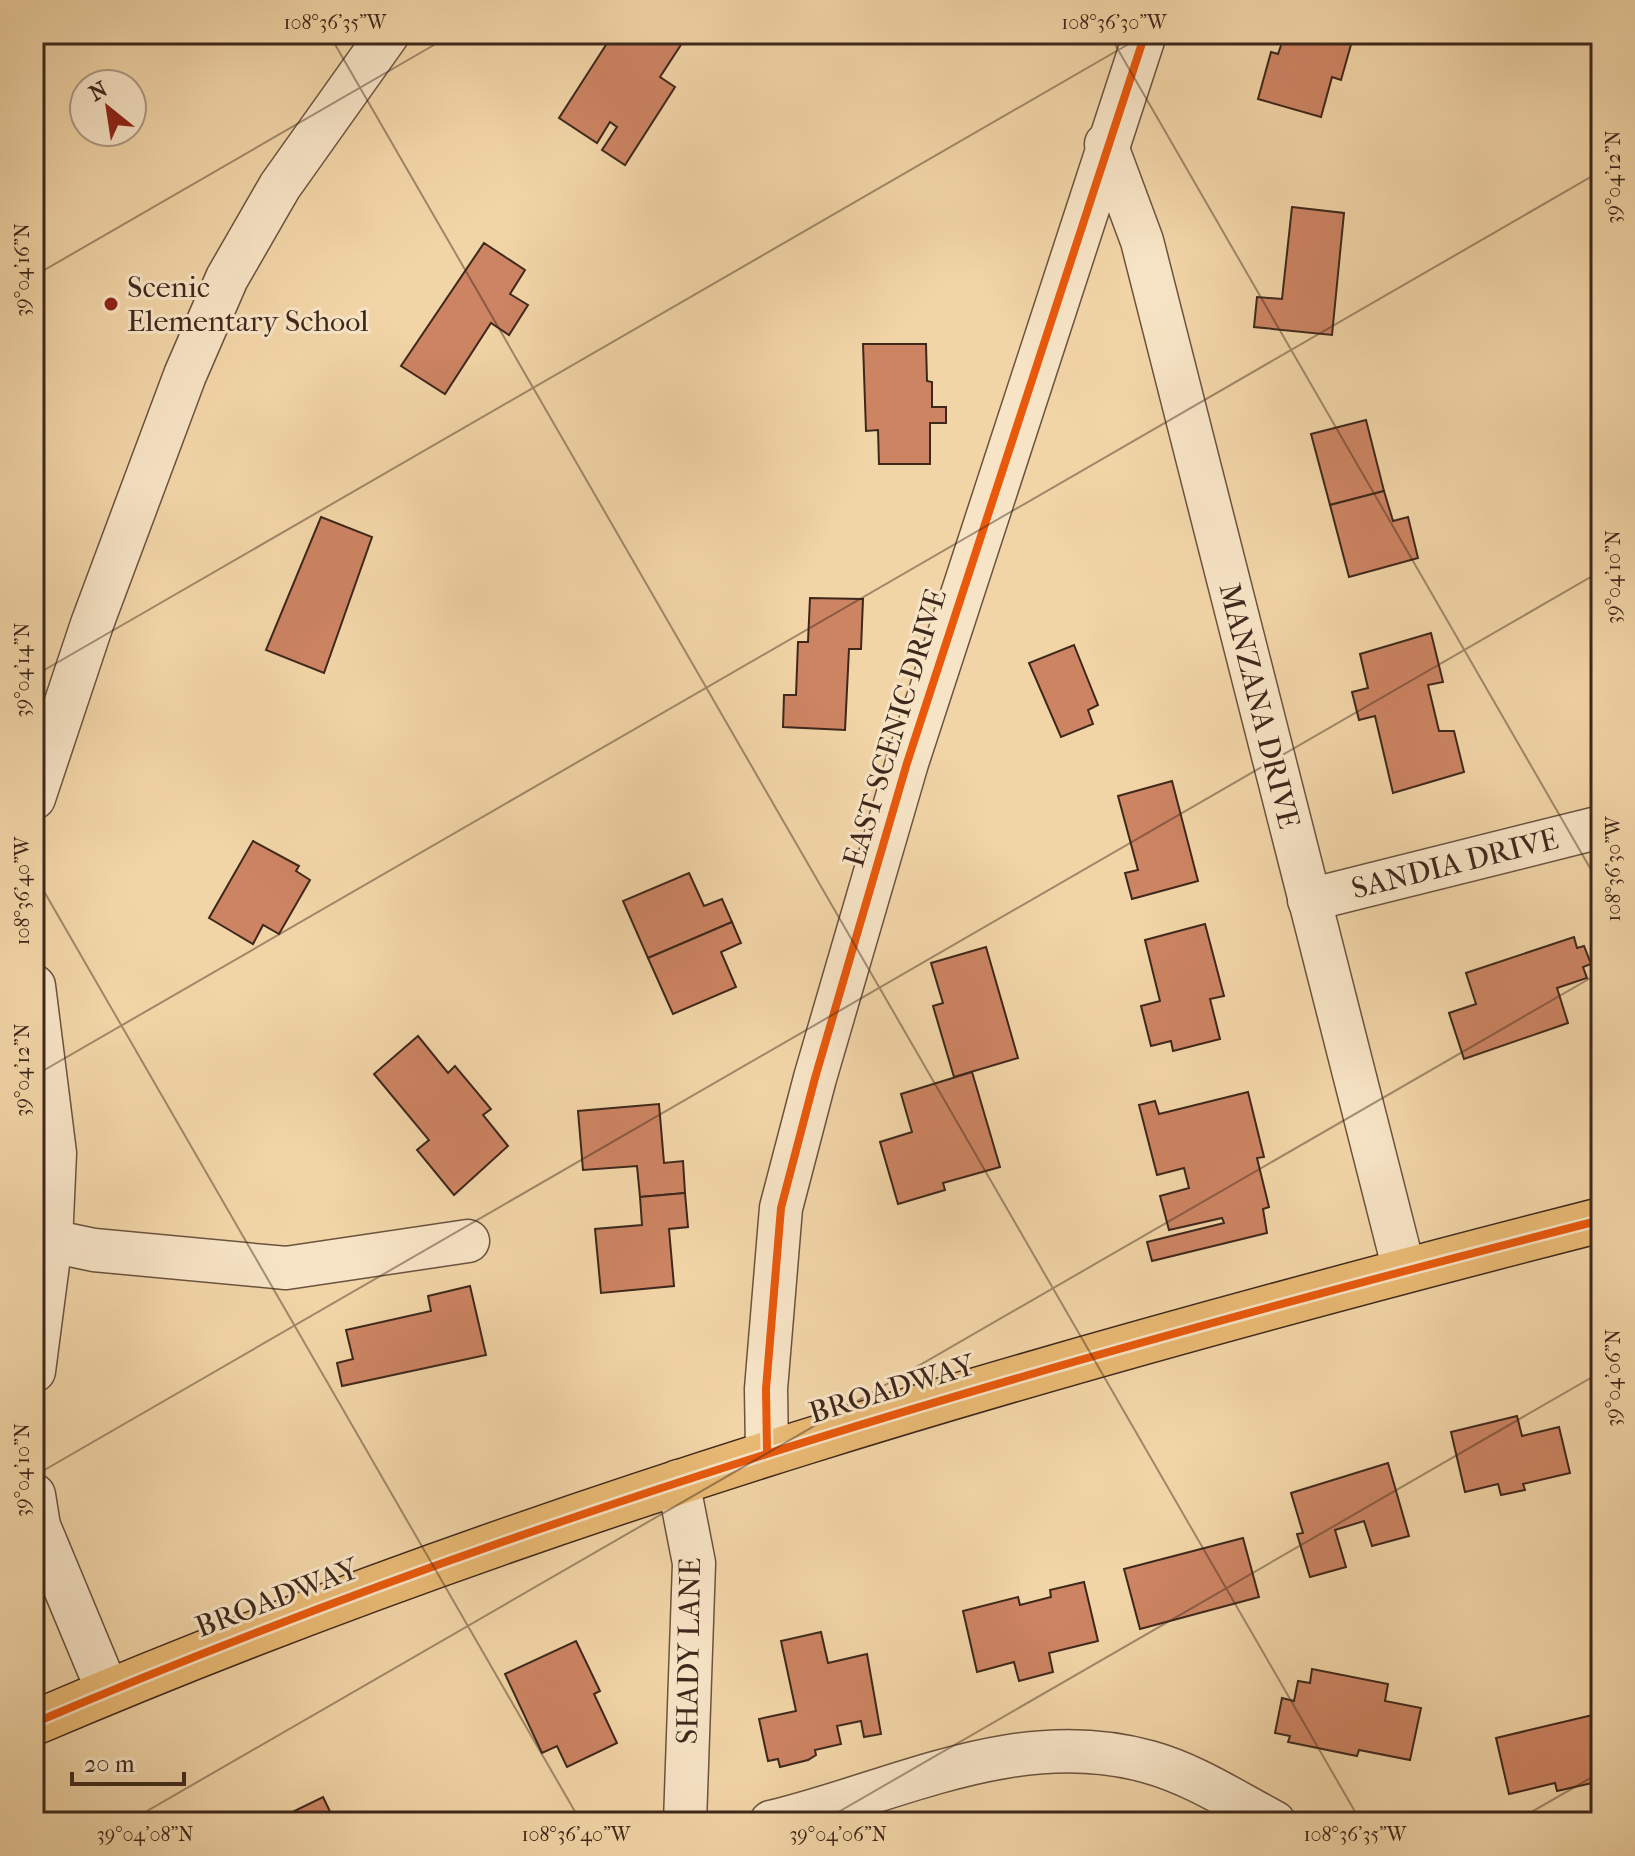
<svg xmlns="http://www.w3.org/2000/svg" width="1635" height="1856" viewBox="0 0 1635 1856" font-family="'IM FELL French Canon',serif">
<style>
.building{fill:#cd8463;stroke:#3e281c;stroke-width:2}
.lines{fill:none;stroke-linecap:round;stroke-linejoin:round}
.minor-casing{stroke:#6b533f;stroke-width:45}
.major-casing{stroke:#3e281c;stroke-width:47}
.minor{stroke:#f7e4c6;stroke-width:42}
.major{stroke:#e9ba74;stroke-width:44}
.cycleway-casing{stroke:#f7e4c6;stroke-width:13}
.cycleway{stroke:#e8590c;stroke-width:8}
.ticks{fill:none;stroke:#3e281c;stroke-width:2;stroke-opacity:0.45}
.poi-dot{fill:#8f2418;stroke:#f7e4c6;stroke-width:3}
.labels{text-anchor:middle;dominant-baseline:central;stroke-width:6;stroke-linejoin:round;paint-order:stroke}
.poi-label{font-size:30px;fill:#3e281c;stroke:#f7e4c6;text-anchor:start}
.street-label{font-size:30px;fill:#3e281c;stroke:#f7e4c6}
.neatline{fill:none;stroke:#3e281c;stroke-width:3}
.ticks-label{font-size:20px;text-anchor:middle;fill:#3e281c}
</style>
<rect width="100%" height="100%" fill="#f2d5a7"/>
<filter id="stains"><feTurbulence type="fractalNoise" baseFrequency=".0025" numOctaves="4"/><feColorMatrix values="0 0 0 0 .2 0 0 0 0 .09 0 0 0 0 .02 0 0 0 .5 -.17"/></filter>
<radialGradient id="worn" r=".72"><stop offset=".6" stop-color="#630" stop-opacity="0"/><stop offset="1" stop-color="#630" stop-opacity=".3"/></radialGradient>
<g class="building">
<path d="M613,34H688L660,77L675,87L625,165L602,150L617,127L610,122L597,143L559,118Z"/>
<path d="M1285,34H1354L1341,80L1332,77L1321,117L1258,99L1271,52L1278,54Z"/>
<path d="M1292,207L1344,213L1332,335L1254,327L1257,297L1282,299Z"/>
<path d="M484,243L525,270L510,294L528,305L509,335L491,323L445,394L401,366Z"/>
<path d="M863,344H926L927,381L932,382V407H946V423H930V464H879L878,430L866,431Z"/>
<path d="M1366,420L1384,491L1330,505L1311,434Z"/>
<path d="M1384,491L1393,521L1408,517L1418,558L1349,577L1330,505Z"/>
<path d="M321,517L372,537L324,673L266,650Z"/>
<path d="M810,598L863,599L861,649H849L845,730L783,727L784,695H796L798,642H808Z"/>
<path d="M1431,633L1443,682L1428,685L1439,731H1454L1464,772L1393,793L1375,716L1359,720L1352,692L1368,688L1360,654Z"/>
<path d="M1074,645L1098,705L1088,710L1093,724L1061,737L1029,663Z"/>
<path d="M1172,781L1198,881L1132,899L1125,873L1138,870L1118,796Z"/>
<path d="M253,841L299,866L296,871L310,880L279,934L263,925L253,944L209,918Z"/>
<path d="M689,873L704,906L722,899L732,922L648,958L623,901Z"/>
<path d="M732,922L741,943L721,952L736,987L673,1014L648,958Z"/>
<path d="M1205,924L1224,996L1210,999L1220,1039L1173,1051L1171,1041L1151,1046L1141,1006L1160,1001L1145,940Z"/>
<path d="M1574,937L1577,948L1584,946L1591,964L1583,967L1587,978L1557,988L1568,1023L1464,1059L1449,1013L1476,1004L1466,973Z"/>
<path d="M986,947L1018,1058L954,1077L933,1006L943,1003L931,963Z"/>
<path d="M418,1036L448,1073L455,1066L491,1109L483,1115L508,1146L454,1195L417,1150L429,1140L374,1074Z"/>
<path d="M972,1072L1000,1167L943,1183L945,1190L898,1204L880,1142L912,1132L901,1094Z"/>
<path d="M1248,1092L1264,1157L1257,1158L1269,1207L1263,1209L1267,1233L1152,1261L1147,1242L1224,1223L1222,1218L1169,1230L1160,1196L1189,1188L1184,1168L1157,1175L1139,1105L1155,1101L1159,1114Z"/>
<path d="M659,1104L664,1163L683,1161L685,1193L640,1197L637,1166L583,1170L578,1111Z"/>
<path d="M685,1193L688,1227L669,1229L674,1286L601,1293L595,1229L642,1225L640,1197Z"/>
<path d="M470,1286L486,1355L342,1386L337,1363L353,1359L346,1330L431,1311L428,1296Z"/>
<path d="M1517,1416L1522,1436L1559,1427L1570,1473L1523,1484L1525,1490L1501,1495L1498,1484L1465,1492L1451,1432Z"/>
<path d="M1388,1463L1409,1536L1372,1546L1364,1521L1335,1530L1346,1567L1310,1577L1297,1534L1303,1533L1291,1493Z"/>
<path d="M1243,1538L1259,1597L1140,1629L1124,1569Z"/>
<path d="M1084,1582L1098,1641L1049,1653L1053,1672L1019,1681L1014,1662L977,1672L963,1611L1018,1597L1020,1605L1051,1597L1050,1590Z"/>
<path d="M821,1632L828,1663L867,1654L881,1734L864,1737L861,1721L837,1726L841,1744L815,1750L816,1755L808,1760L780,1767L778,1759L768,1761L759,1719L796,1711L781,1641Z"/>
<path d="M576,1641L600,1691L594,1694L617,1743L567,1767L557,1746L542,1753L505,1674Z"/>
<path d="M1312,1669L1388,1684L1385,1701L1421,1708L1410,1760L1359,1750L1357,1756L1288,1742L1290,1736L1275,1733L1282,1698L1294,1701L1298,1681L1310,1683Z"/>
<path d="M1601,1713V1781L1557,1791L1555,1783L1509,1794L1496,1738Z"/>
<path d="M323,1797L335,1822H272Z"/>
</g>
<g class="lines">
<defs>
<g id="minor">
<path d="M1106,144L1142,241L1404,1270"/>
<path d="M34,798L92,624L185,375L227,278L280,186L388,34"/>
<path d="M1309,900L1601,827"/>
<path d="M34,986L55,1153L51,1241L34,1371"/>
<path d="M51,1241L94,1250L286,1268L468,1241"/>
<path d="M767,1451L766,1389L781,1208L815,1078L907,763L1145,34"/>
<path d="M678,1481L694,1563L685,1822"/>
<path d="M34,1495L39,1526L108,1692"/>
<path d="M771,1822C896,1792 1017,1725 1149,1762C1193,1774 1234,1801 1274,1822"/>
</g>
<path id="major" d="M34,1723C544,1505 1065,1357 1601,1220"/>
</defs>
<use href="#minor" class="minor-casing"/>
<use href="#major" class="major-casing"/>
<use href="#minor" class="minor"/>
<use href="#major" class="major"/>
<defs>
<g id="cycleway">
<path d="M767,1451L766,1389L781,1208L815,1078L907,763L1145,34"/>
<path d="M34,1723C544,1505 1065,1357 1601,1220"/>
</g>
</defs>
<use href="#cycleway" class="cycleway-casing"/>
<use href="#cycleway" class="cycleway"/>
</g>
<path class="ticks" d="M329,34L1361,1822M1109,34L1601,887M34,276L453,34M34,676L1146,34M34,874L581,1822M34,1076L1601,171M34,1476L1601,571M128,1822L1601,972M821,1822L1601,1372M1514,1822L1601,1772"/>
<circle class="poi-dot" cx="111" cy="304" r="8"/>
<g class="labels">
<g class="poi-label">
<text x="127" y="287">Scenic<tspan x="127" dy="34">Elementary School</tspan></text>
</g>
<g class="street-label">
<text transform="translate(1259 706) rotate(76)">MANZANA DRIVE</text>
<text transform="translate(895 728) rotate(-73)">EAST SCENIC DRIVE</text>
<text transform="translate(1455 864) rotate(-14)">SANDIA DRIVE</text>
<text transform="translate(892 1389) rotate(-17)">BROADWAY</text>
<text transform="translate(277 1598) rotate(-21)">BROADWAY</text>
<text transform="translate(689 1651) rotate(-89)">SHADY LANE</text>
</g>
</g>
<rect width="1635" height="1856" fill="none" stroke="#f2d5a7" stroke-width="88"/>
<g transform="translate(108 108) rotate(330)"><circle r="38" fill="#f7e4c6" stroke="#ad9982" stroke-width="2"/>
<path d="M0-6L14 30L0 20L-14 30Z" fill="#8f2418"/>
<text y="-12" font-size="22" font-weight="bold" text-anchor="middle" fill="#3e281c">N</text>
</g>
<path d="M72 1772v12h112v-12" fill="none" stroke="#3e281c" stroke-width="4"/>
<text x="84" y="1772" font-size="24" fill="#3e281c" stroke="#f7e4c6" stroke-width="6" paint-order="stroke">20 m</text>
<rect x="44" y="44" width="1547" height="1768" class="neatline"/>
<g class="ticks-label">
<text x="335" y="29">108°36'35"W</text>
<text x="1114" y="29">108°36'30"W</text>
<text transform="translate(1613 177) rotate(-90)" y="7">39°04'12"N</text>
<text transform="translate(22 270) rotate(-90)" y="7">39°04'16"N</text>
<text transform="translate(1613 577) rotate(-90)" y="7">39°04'10"N</text>
<text transform="translate(22 670) rotate(-90)" y="7">39°04'14"N</text>
<text transform="translate(1613 869) rotate(-90)" y="7">108°36'30"W</text>
<text transform="translate(22 891) rotate(-90)" y="7">108°36'40"W</text>
<text transform="translate(22 1070) rotate(-90)" y="7">39°04'12"N</text>
<text transform="translate(1613 1378) rotate(-90)" y="7">39°04'06"N</text>
<text transform="translate(22 1470) rotate(-90)" y="7">39°04'10"N</text>
<text x="145" y="1841">39°04'08"N</text>
<text x="576" y="1841">108°36'40"W</text>
<text x="838" y="1841">39°04'06"N</text>
<text x="1355" y="1841">108°36'35"W</text>
</g>
<rect width="100%" height="100%" filter="url(#stains)"/>
<rect width="100%" height="100%" fill="url(#worn)"/>
</svg>
